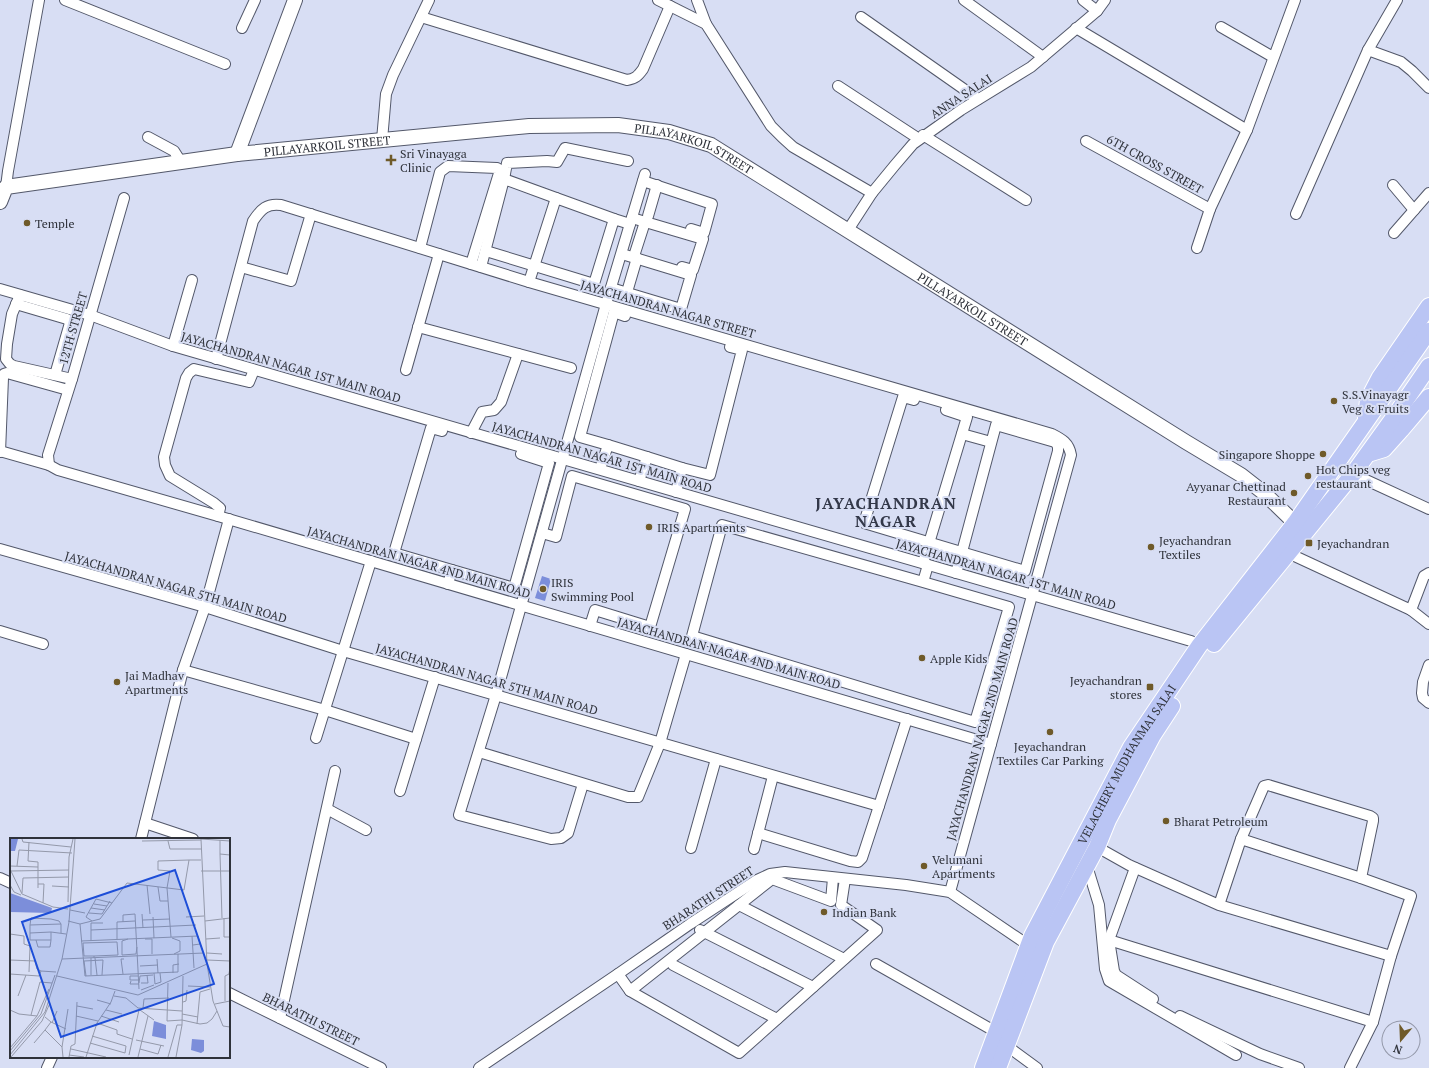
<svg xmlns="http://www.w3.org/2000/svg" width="1429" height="1068" viewBox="0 0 1429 1068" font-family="'PT Serif',serif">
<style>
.water{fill:#7c8eda}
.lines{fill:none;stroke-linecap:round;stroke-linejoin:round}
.street-casing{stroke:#53586a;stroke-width:12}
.secondary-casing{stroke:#53586a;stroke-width:16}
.primary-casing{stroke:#fff;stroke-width:18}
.street{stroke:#fff;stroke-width:10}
.secondary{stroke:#fff;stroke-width:14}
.primary{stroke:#bac5f4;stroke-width:16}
.poi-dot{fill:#6f5a29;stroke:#d8def4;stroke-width:1.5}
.labels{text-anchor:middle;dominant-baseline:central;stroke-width:4;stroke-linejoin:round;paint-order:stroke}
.street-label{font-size:12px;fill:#2f323a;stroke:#d8def4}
.poi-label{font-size:12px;fill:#2f323a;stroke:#d8def4;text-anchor:start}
.district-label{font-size:16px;font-weight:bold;letter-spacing:1px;fill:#333849;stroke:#d8def4}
.inset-road{fill:none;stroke:#9499aa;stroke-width:1}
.view{fill:#1d4ed8;fill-opacity:0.15;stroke:#1d4ed8;stroke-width:2}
.inset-edge{fill:none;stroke:#2f323a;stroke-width:2}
</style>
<rect width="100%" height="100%" fill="#d8def4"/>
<path class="water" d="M542,576L551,579L545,601L535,598Z"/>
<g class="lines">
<defs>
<g id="street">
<path d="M65,0L225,64"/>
<path d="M658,0L706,24L771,126L782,137L793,147L872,193"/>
<path d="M697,0L706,24"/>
<path d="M964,0L1043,57"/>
<path d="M1083,0L1097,11"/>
<path d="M421,17L627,80C635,79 638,76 643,69L670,6"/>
<path d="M861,17L978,99"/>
<path d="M1221,27L1273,57"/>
<path d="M242,28L255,0"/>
<path d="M1076,28L1247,130"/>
<path d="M1368,50L1401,62L1412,71L1429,88"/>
<path d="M838,86L919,139"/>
<path d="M923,135L1026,200"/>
<path d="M148,137L174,151L181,162"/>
<path d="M382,140L386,94L393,75L429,0"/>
<path d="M1086,141L1210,209"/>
<path d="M504,179L507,163L547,161L557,162L565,148L628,161"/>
<path d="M643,181L712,204L704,233L691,229"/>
<path d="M1393,185L1414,210"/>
<path d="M6,187L8,171L39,0"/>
<path d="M1296,214L1368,50L1397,0"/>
<path d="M648,216L657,185"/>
<path d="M632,218L703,239L693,270L682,267"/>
<path d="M848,230L872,193L895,165L913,144L961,110L1031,67L1097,11L1105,0"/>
<path d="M1394,233L1429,193"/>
<path d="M420,248L440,172L448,166L497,168L500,170L471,264"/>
<path d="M1197,248L1210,209L1247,130L1295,0"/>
<path d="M486,251L594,284L614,219L630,224"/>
<path d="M635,253L645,222"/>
<path d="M241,267L291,281L311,214"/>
<path d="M481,267L504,179L556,198"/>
<path d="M529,282L556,198L614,219"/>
<path d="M611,288L681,309L691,275L622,254"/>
<path d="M0,289L90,315L173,346L1191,641L1199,646"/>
<path d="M627,292L637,258"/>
<path d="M20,295L12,314L7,344L6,359L10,364L14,366L72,379"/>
<path d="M16,304L67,319L70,323L55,375"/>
<path d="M418,327L571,368"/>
<path d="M173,346L192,280"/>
<path d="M216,359L253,221C261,209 267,203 281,205L529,282L1052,434C1062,439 1069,443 1071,455L950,892"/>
<path d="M406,370L439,254"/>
<path d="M914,400L903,397L864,523C917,539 971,555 1025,571L1058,451V446L1055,442L996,425L962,552L956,573"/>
<path d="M442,431L431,428L394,553L452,570L448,584"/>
<path d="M471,433L482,412L494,410L501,402L518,354"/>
<path d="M962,434L991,442"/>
<path d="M608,445L647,457"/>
<path d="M0,451L49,465L58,470L218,516L991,744"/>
<path d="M0,452L3,378L4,374L7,373L68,390"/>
<path d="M49,465L48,455L72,379L124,198"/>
<path d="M682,468L710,475L742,350L730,347"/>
<path d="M600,469L608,445L580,437L614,312L625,316"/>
<path d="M1353,474L1429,509"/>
<path d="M639,481L647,457L682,468L676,492"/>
<path d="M218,516L220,508L214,503L170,476L165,465L164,457L186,378L189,373L194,369L249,382L254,370"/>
<path d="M542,533L556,537L572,476L685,509L650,627L595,610L590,626"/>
<path d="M0,549L205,607L343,651L879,806L907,719"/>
<path d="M1288,553L1411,610L1424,576L1429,573"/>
<path d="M923,563L967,417L946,410"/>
<path d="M452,570L514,588L549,463L521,454"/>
<path d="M923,582L722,525L692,636L975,722L1009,607L923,582L928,565"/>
<path d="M1411,610L1429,624"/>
<path d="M0,631L43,644"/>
<path d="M1429,665L1423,682L1422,693L1423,698L1429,703"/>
<path d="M183,670L325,710L416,739"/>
<path d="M316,738L371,561"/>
<path d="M479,752L628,797H638L660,743L686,654"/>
<path d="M583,784L568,833L561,838L551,839L459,815L496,695L606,304L645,174"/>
<path d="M400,791L435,677"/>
<path d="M327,809L366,830"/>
<path d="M145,823L193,839"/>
<path d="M758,833L850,861L858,862L862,858L879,806"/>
<path d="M141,839L183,670L205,607L229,519"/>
<path d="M1241,839L1264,786L1268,785L1370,816L1373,818V821L1361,878"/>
<path d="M1097,847L1129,865L1219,905L1391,956L1411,896L1361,878L1241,839L1219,905"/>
<path d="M691,848L716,759"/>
<path d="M754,849L773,776"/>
<path d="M1087,866L1099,905L1105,969L1109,981L1236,1055"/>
<path d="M1135,868L1109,940L1373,1022L1391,956"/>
<path d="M0,878L11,883"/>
<path d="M739,905L844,959"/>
<path d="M700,930L813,987"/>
<path d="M1109,940L1114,971L1116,975L1153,999"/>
<path d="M876,964L996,1032"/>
<path d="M673,965L777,1019"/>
<path d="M618,974L630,991L739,1053L877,930L841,905L845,879"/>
<path d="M630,991L772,879L831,901L833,878"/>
<path d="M229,993L381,1068"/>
<path d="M1180,1016L1260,1054L1299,1068"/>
<path d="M280,1018L335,771"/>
<path d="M1007,1046L1037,1068"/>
<path d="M47,1068L52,1057"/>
<path d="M479,1068L618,974L690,924L757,880L770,874L785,872L906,885L950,892L1028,945L1034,947"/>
<path d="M1350,1068L1373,1022"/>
</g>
<g id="secondary">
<path d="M237,154L295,0"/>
<path id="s1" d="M0,202L6,187L237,154L529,126L618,125L669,132L711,145L1186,442L1241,475L1264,493L1295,523"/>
</g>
<g id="primary">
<path d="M1366,418L1368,400L1380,377L1429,306"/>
<path d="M1371,453L1384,449L1401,430L1429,397"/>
<path d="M1214,644L1353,474L1392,420L1429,366"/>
<path id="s2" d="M983,1068L1032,936L1131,747L1199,646L1295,523L1429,331"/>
<path d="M998,1068L1046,942L1097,847L1108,820L1153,735L1172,706"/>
</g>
</defs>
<use href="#street" class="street-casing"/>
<use href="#secondary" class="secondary-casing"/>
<use href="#primary" class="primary-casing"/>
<use href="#street" class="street"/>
<use href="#secondary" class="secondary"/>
<use href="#primary" class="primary"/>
</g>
<g class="poi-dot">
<path d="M389 154h4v4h4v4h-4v4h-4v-4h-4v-4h4z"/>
<circle cx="27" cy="223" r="4"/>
<circle cx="1334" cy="401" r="4"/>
<circle cx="1323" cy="454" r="4"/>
<circle cx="1308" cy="476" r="4"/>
<circle cx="1294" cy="493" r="4"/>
<circle cx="649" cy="527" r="4"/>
<rect x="1305" y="539" width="8" height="8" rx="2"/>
<circle cx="1151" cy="547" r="4"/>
<circle cx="543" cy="589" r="4"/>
<circle cx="922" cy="658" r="4"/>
<circle cx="117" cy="682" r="4"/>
<rect x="1146" y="683" width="8" height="8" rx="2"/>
<circle cx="1050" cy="732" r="4"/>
<circle cx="1166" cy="821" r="4"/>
<circle cx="924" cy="866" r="4"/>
<circle cx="824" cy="912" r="4"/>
</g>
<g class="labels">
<g class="street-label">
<text transform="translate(961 96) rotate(-33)">ANNA SALAI</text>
<text stroke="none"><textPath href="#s1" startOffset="340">PILLAYARKOIL STREET</textPath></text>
<text stroke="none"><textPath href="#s1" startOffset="712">PILLAYARKOIL STREET</textPath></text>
<text transform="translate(1155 164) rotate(29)">6TH CROSS STREET</text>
<text stroke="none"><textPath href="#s1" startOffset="1036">PILLAYARKOIL STREET</textPath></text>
<text transform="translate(668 309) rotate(16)">JAYACHANDRAN NAGAR STREET</text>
<text transform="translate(73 328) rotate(-74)">12TH STREET</text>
<text transform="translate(291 367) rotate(16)">JAYACHANDRAN NAGAR 1ST MAIN ROAD</text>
<text transform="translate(602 457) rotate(16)">JAYACHANDRAN NAGAR 1ST MAIN ROAD</text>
<text transform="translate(419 562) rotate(16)">JAYACHANDRAN NAGAR 4ND MAIN ROAD</text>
<text transform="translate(1006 574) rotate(16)">JAYACHANDRAN NAGAR 1ST MAIN ROAD</text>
<text transform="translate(176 587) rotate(16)">JAYACHANDRAN NAGAR 5TH MAIN ROAD</text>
<text transform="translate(729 653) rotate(16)">JAYACHANDRAN NAGAR 4ND MAIN ROAD</text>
<text transform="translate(487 679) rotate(16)">JAYACHANDRAN NAGAR 5TH MAIN ROAD</text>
<text transform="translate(982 729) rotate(-74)">JAYACHANDRAN NAGAR 2ND MAIN ROAD</text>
<text stroke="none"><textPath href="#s2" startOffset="337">VELACHERY MUDHANMAI SALAI</textPath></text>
<text transform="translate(708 898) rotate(-33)">BHARATHI STREET</text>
<text transform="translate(311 1019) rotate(26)">BHARATHI STREET</text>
</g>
<g class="poi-label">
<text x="400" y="153">Sri Vinayaga<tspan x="400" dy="14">Clinic</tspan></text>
<text x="35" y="223">Temple</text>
<text x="1342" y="394">S.S.Vinayagr<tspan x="1342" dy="14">Veg &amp; Fruits</tspan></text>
<text x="1315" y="454" text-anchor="end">Singapore Shoppe</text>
<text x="1316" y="469">Hot Chips veg<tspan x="1316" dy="14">restaurant</tspan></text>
<text x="1286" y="486" text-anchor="end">Ayyanar Chettinad<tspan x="1286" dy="14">Restaurant</tspan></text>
<text x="657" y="527">IRIS Apartments</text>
<text x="1159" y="540">Jeyachandran<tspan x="1159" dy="14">Textiles</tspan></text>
<text x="1317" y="543">Jeyachandran</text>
<text x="551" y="582">IRIS<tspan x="551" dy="14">Swimming Pool</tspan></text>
<text x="930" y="658">Apple Kids</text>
<text x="125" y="675">Jai Madhav<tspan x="125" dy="14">Apartments</tspan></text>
<text x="1142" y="680" text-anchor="end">Jeyachandran<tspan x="1142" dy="14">stores</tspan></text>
<text x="1050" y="746" text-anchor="middle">Jeyachandran<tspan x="1050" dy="14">Textiles Car Parking</tspan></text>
<text x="1174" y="821">Bharat Petroleum</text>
<text x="932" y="859">Velumani<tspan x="932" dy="14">Apartments</tspan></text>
<text x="832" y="912">Indian Bank</text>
</g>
<g class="district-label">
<text x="886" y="503">JAYACHANDRAN<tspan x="886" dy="18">NAGAR</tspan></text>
</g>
</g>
<g transform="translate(10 838)">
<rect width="220" height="220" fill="#d8def4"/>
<path d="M0,1H8L5,13H0ZM0,55L42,70L41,75L0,74ZM144,183L156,187V201L142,198ZM182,201L194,202V213L191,215L181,212Z" fill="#7c8eda"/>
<path class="inset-road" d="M12,1L13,4L61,9M191,1L220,3M210,2V16L220,17M132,3L191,2M158,3L160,11H191M19,4L18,23L28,24V50M210,16L212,80M0,28L28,29M7,28L9,12L62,15M0,31L12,56L43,69L58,71M1,33L59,32M191,33H220M28,46H34L33,65M0,47L4,54L11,57M137,47L140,76M42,48L59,49M148,49L150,63H158M12,55L13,40L59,39M58,64L59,19L63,1M84,66L97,68M81,70L95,72M60,72L75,75M79,75L92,76M92,76L100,63M132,76L133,90M143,79L144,100M176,79L194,78M214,80V99H220M133,82L160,81M58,83L70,86L90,81L117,45L174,52L179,22H191M82,83L76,79L86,61L102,65M195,83L220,80M113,84V77L125,76L129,151M70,86L75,138L168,134V116M20,87L21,80L41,81L49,83L51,86M81,92V85H93M41,94V102H20V95L41,94L56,96M20,95V87L51,86V95M0,96L14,98V106L20,108L19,134M182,98L184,130M161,99L157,50L160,33L148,32V23L179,22M162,100L170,103V113L164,116M107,101V84L125,83M118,101L112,103V117L126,116L127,109M135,101H142V116M196,101L210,100M26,102L28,109H40L41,102M71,103L188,98M81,103V92L186,87M183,107L190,106L188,98M197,115L212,116M84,118L108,117L107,104L73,105L74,118H84V120M85,120L87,137M52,121L194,115M147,121L148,135M0,122L25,123L27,131L31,133M197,122L220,123M197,126L203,163L213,188L220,189M130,128L148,127M144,135L145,146L151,144L150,135M163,135V127L169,126M0,136L29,138L31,133L46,134M113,136L111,121H114M81,137V120M47,138L128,157L197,126L191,1M76,138L74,123L93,122L92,137M128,138H120V142H129M121,143L120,146H129M129,145L130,138L143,137M131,145H138L137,137M158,145L157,183L172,182L190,186L197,185L202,181L207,173M178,148L200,149M131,152L144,147M8,158L16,137M104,158L116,160L128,170L172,173M87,162L101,166M215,163V138L219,136L220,129M173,164L176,163L177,152M205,166L220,163M67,168L83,171M133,170L134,161L159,160M0,172L9,176L27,178M96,172L112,176M130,172L144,182M172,176L188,179M21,177L30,144L42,145M66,178L88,183M91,178L109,184M35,179L41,184L35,192L52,209L53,219M41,184L56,191M42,185L47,173M87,185L107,192V196L122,201M187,186L190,154L200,151M126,202L154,208M24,205L35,192M80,205L115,215L116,208L82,198M52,209L58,171M0,210L27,178L39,151M61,211L96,219M130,211L148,216L151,207M0,213L31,176L45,137M0,217L35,174L52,121L59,84L65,1M59,217L74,219M119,217L129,172M1,219L32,183L40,165M59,219L61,208L65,206L67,164M76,219L87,185L101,164L105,153M128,219L138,178M158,219L167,187H172M166,219L172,187L173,138"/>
<path class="view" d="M165,32L204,146L51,199L12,84Z"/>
<rect width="220" height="220" class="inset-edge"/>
</g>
<g transform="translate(1401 1040) rotate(199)"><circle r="19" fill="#d8def4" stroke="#9499aa"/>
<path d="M0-3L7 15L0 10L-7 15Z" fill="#6f5a29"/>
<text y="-6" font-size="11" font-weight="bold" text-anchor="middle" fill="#2f323a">N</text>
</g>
</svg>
